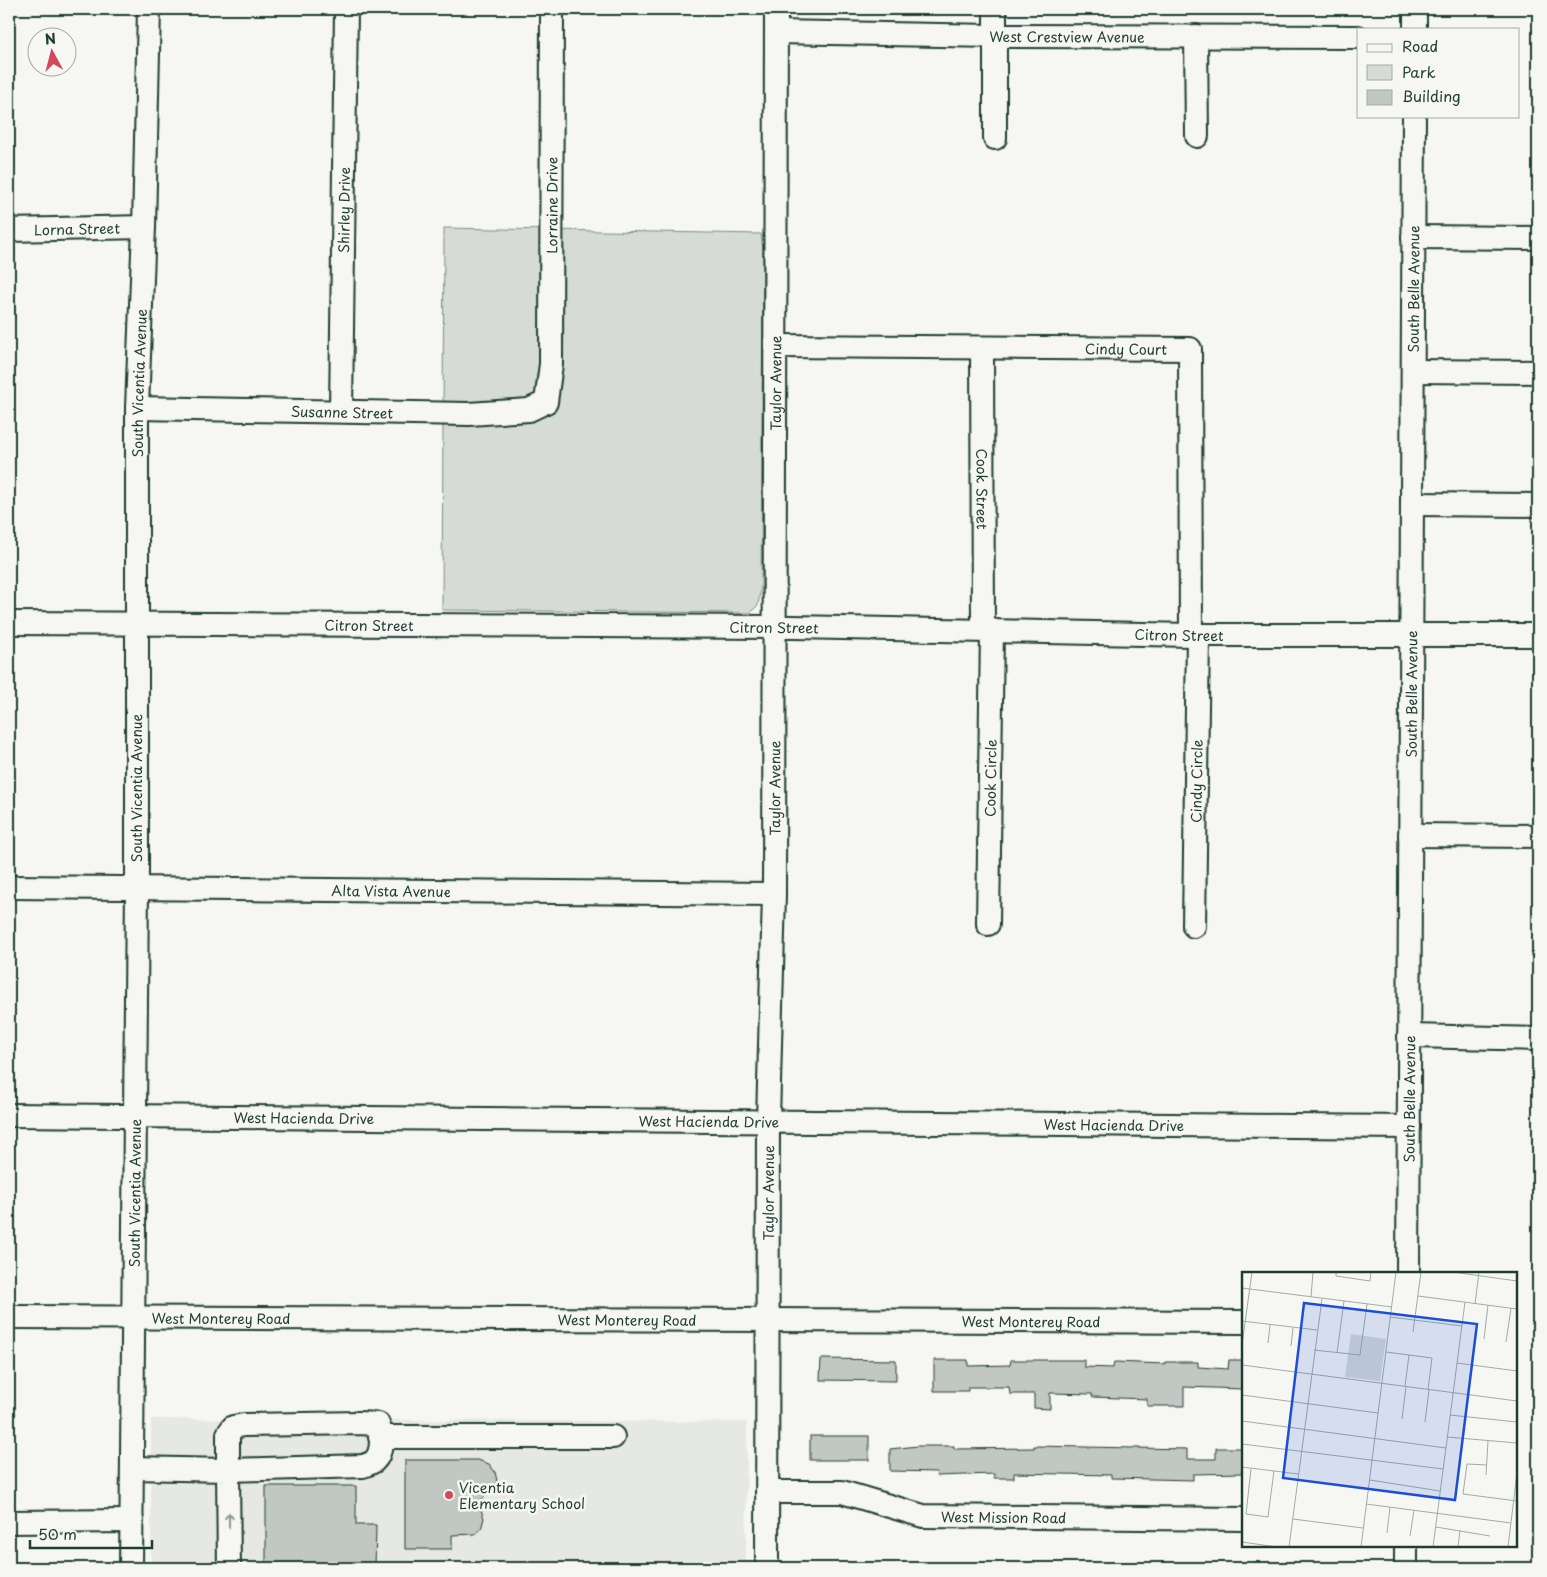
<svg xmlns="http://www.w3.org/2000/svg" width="1547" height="1577" viewBox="0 0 1547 1577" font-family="'Playpen Sans',sans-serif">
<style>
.built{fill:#e6e8e4}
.green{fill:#d6dbd6;stroke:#7a8c85}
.building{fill:#c1c8c3;stroke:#1f3d34}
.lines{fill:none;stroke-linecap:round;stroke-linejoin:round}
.minor-casing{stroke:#1f3d34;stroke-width:26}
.minor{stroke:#f6f6f2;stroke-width:22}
.oneway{stroke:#8a9a93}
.poi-dot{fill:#d1495b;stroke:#f6f6f2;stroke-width:2}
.labels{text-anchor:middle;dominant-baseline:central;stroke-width:5;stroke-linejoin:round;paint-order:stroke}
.street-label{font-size:14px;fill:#1f3d34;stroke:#f6f6f2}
.poi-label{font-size:14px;fill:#1f3d34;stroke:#f6f6f2;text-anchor:start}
.inset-road{fill:none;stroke:#a0aca6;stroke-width:1}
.view{fill:#1d4ed8;fill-opacity:0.15;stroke:#1d4ed8;stroke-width:2.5}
.inset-edge{fill:none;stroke:#1f3d34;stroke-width:2.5}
</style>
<rect width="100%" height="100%" fill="#f6f6f2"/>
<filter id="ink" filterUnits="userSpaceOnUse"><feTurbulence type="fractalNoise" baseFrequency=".02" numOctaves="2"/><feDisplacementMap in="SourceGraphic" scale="10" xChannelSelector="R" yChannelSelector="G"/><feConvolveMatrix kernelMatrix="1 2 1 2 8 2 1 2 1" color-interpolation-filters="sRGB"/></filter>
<g filter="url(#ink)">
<path class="built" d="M151,1419L747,1422L746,1568H151Z"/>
<path class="green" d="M444,228L761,234L763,250L761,587L758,605L750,613L442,610Z"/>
<g class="building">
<path d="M821,1359L896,1360V1381L820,1380Z"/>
<path d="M934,1360H968V1366L1010,1365L1011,1360H1084V1367L1113,1368L1114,1362L1165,1364V1362H1198V1367L1228,1369L1229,1360H1243V1389L1184,1387V1406H1147V1399L1092,1397V1394L1050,1393V1409L1034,1408V1394H1010L1009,1387H968V1391H934Z"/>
<rect x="810" y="1436" width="59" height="24"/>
<path d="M918,1446H954V1449L1034,1448V1446L1187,1449V1459H1216V1448H1243V1473L1193,1474V1480L1111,1478V1475L1014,1473V1478H994V1474L936,1476L937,1472L890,1471V1449Z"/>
<path d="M405,1460H478L489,1464L495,1472L497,1481L495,1489L478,1502L484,1518L481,1529L475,1534L452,1535V1549H405Z"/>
<path d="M266,1486H356V1525H376L375,1568H266Z"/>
</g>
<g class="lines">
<defs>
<g id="minor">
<path d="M995,9V138"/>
<path d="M1415,29V9"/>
<path id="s1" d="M776,32L994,36L1358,37"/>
<path d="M1196,36L1197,136"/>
<path id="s2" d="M9,230L144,227"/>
<path d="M1413,237L1538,238"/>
<path id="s3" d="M776,346L1190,349L1191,635"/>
<path id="s4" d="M982,348L983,630"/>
<path d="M1413,371L1538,372"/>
<path id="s5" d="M137,408L469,414L529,410L546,402L551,364L552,9"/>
<path id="s6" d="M341,411L346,9"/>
<path d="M1412,504L1538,505"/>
<path id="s7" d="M9,623L794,627L1191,635H1538"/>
<path d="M1410,835L1538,836"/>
<path id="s8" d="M9,887L774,894"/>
<path id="s9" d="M988,924L992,630"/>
<path id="s10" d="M1194,926L1198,635"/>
<path d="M1409,1036L1538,1039"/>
<path id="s11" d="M9,1115L1409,1127"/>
<path id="s12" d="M1408,1273L1414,116"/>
<path id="s13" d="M9,1317L1243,1322"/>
<path d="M359,1423L378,1424C382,1434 383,1453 374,1461C372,1463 366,1465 363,1466L228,1470V1434L233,1427L244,1425Z"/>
<path d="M380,1437H613"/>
<path d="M132,1468L228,1470L229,1568"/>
<path id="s14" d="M767,1492H842L923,1516L1243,1519"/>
<path d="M9,1522L132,1521"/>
<path id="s15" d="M131,1568L137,887V408L144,227L149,9"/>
<path id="s16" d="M767,1568L768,1121L774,894L776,9"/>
<path d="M1406,1568V1546"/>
</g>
</defs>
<use href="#minor" class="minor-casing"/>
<use href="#minor" class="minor"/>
</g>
<defs><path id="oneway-shaft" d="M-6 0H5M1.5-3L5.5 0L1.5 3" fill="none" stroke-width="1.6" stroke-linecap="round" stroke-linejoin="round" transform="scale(1.25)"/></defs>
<use class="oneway" href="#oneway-shaft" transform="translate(229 1520) rotate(-90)"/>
</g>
<circle class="poi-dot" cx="449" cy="1495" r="5"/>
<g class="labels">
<g class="street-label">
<text stroke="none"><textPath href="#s1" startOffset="291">West Crestview Avenue</textPath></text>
<text stroke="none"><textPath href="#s5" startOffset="608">Lorraine Drive</textPath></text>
<text stroke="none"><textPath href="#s6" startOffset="201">Shirley Drive</textPath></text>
<text stroke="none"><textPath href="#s2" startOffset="68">Lorna Street</textPath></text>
<text stroke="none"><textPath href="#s12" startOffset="984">South Belle Avenue</textPath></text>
<text stroke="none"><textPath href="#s3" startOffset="350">Cindy Court</textPath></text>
<text stroke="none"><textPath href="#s15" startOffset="1185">South Vicentia Avenue</textPath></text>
<text stroke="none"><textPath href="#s16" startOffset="1185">Taylor Avenue</textPath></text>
<text stroke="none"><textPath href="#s5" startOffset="205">Susanne Street</textPath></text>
<text stroke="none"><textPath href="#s4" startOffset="141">Cook Street</textPath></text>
<text stroke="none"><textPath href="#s7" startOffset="360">Citron Street</textPath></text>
<text stroke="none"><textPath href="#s7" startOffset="765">Citron Street</textPath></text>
<text stroke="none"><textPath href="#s7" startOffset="1170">Citron Street</textPath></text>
<text stroke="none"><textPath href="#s12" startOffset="579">South Belle Avenue</textPath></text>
<text stroke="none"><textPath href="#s9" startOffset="146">Cook Circle</textPath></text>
<text stroke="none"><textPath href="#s10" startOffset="145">Cindy Circle</textPath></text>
<text transform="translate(136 788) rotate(-90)">South Vicentia Avenue</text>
<text stroke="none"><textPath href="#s16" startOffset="780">Taylor Avenue</textPath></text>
<text stroke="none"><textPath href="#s8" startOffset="382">Alta Vista Avenue</textPath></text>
<text stroke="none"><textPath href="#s12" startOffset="174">South Belle Avenue</textPath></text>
<text stroke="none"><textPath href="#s11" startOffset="295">West Hacienda Drive</textPath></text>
<text stroke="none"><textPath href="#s11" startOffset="700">West Hacienda Drive</textPath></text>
<text stroke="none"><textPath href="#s11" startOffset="1105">West Hacienda Drive</textPath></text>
<text stroke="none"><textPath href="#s15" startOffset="375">South Vicentia Avenue</textPath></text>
<text stroke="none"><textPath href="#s16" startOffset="375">Taylor Avenue</textPath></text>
<text stroke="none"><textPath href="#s13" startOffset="212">West Monterey Road</textPath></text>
<text stroke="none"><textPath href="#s13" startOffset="618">West Monterey Road</textPath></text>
<text stroke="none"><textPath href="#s13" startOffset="1022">West Monterey Road</textPath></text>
<text stroke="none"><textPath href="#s14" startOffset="240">West Mission Road</textPath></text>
</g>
<g class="poi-label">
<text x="459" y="1487">Vicentia<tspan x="459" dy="16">Elementary School</tspan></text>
</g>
</g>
<g transform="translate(1242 1272)">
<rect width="275" height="275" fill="#f6f6f2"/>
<path d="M109,62L144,67L138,109L103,105Z" fill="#d6dbd6"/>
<path class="inset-road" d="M94,0V4L128,9L129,0M211,0L275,9M0,16L150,35M176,24L275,37M69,25L71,0M233,32L237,0M148,45L220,54M0,49L75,58M171,60L179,0M242,67L246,33M264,70L269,36M26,71L28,53M0,73L10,0M49,74L51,56M72,78L118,83L125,32M144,80L190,86L186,118M95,81L102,29M215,91L275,99M0,93L275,129M163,114L167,83M0,123L136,141M208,143L275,150M160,147L164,115M0,149L204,176M183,150L187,118M205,165L275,171M0,172L201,197M245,193L225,192L221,222L275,229M0,195L56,202M9,197L4,242L26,245L32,199M244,203L246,169M128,208L198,219M124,232L269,251M51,247L121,256M194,255L248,264M145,261L148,235M168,264L172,238M0,270L35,275M47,275L80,27M119,275L154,0M191,275L223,30M216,275L218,258M266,275L275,201"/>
<path class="view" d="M62,31L235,52L213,228L41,206Z"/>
<rect width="275" height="275" class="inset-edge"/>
</g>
<rect width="1547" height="1577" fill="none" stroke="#f6f6f2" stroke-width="30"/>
<rect x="15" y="15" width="1517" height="1547" fill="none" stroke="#1f3d34" stroke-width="2" filter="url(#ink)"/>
<rect x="1357" y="28" width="162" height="90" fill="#f6f6f2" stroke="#a0aca6"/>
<rect x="1367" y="44" width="25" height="8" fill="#f6f6f2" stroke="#a0aca6"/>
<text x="1402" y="52" font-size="15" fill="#1f3d34">Road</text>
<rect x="1367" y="65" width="25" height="15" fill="#d6dbd6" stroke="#a0aca6"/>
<text x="1402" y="78" font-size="15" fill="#1f3d34">Park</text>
<rect x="1367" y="90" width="25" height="15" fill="#c1c8c3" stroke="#a0aca6"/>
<text x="1402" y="102" font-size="15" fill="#1f3d34">Building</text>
<g transform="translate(52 52) rotate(353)"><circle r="24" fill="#f6f6f2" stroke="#a0aca6"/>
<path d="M0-4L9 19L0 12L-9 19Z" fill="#d1495b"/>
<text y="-8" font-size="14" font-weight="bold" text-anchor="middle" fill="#1f3d34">N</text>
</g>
<path d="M30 1540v8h122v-8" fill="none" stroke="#1f3d34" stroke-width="2.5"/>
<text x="38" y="1540" font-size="15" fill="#1f3d34" stroke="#f6f6f2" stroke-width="4" paint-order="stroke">50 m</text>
</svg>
